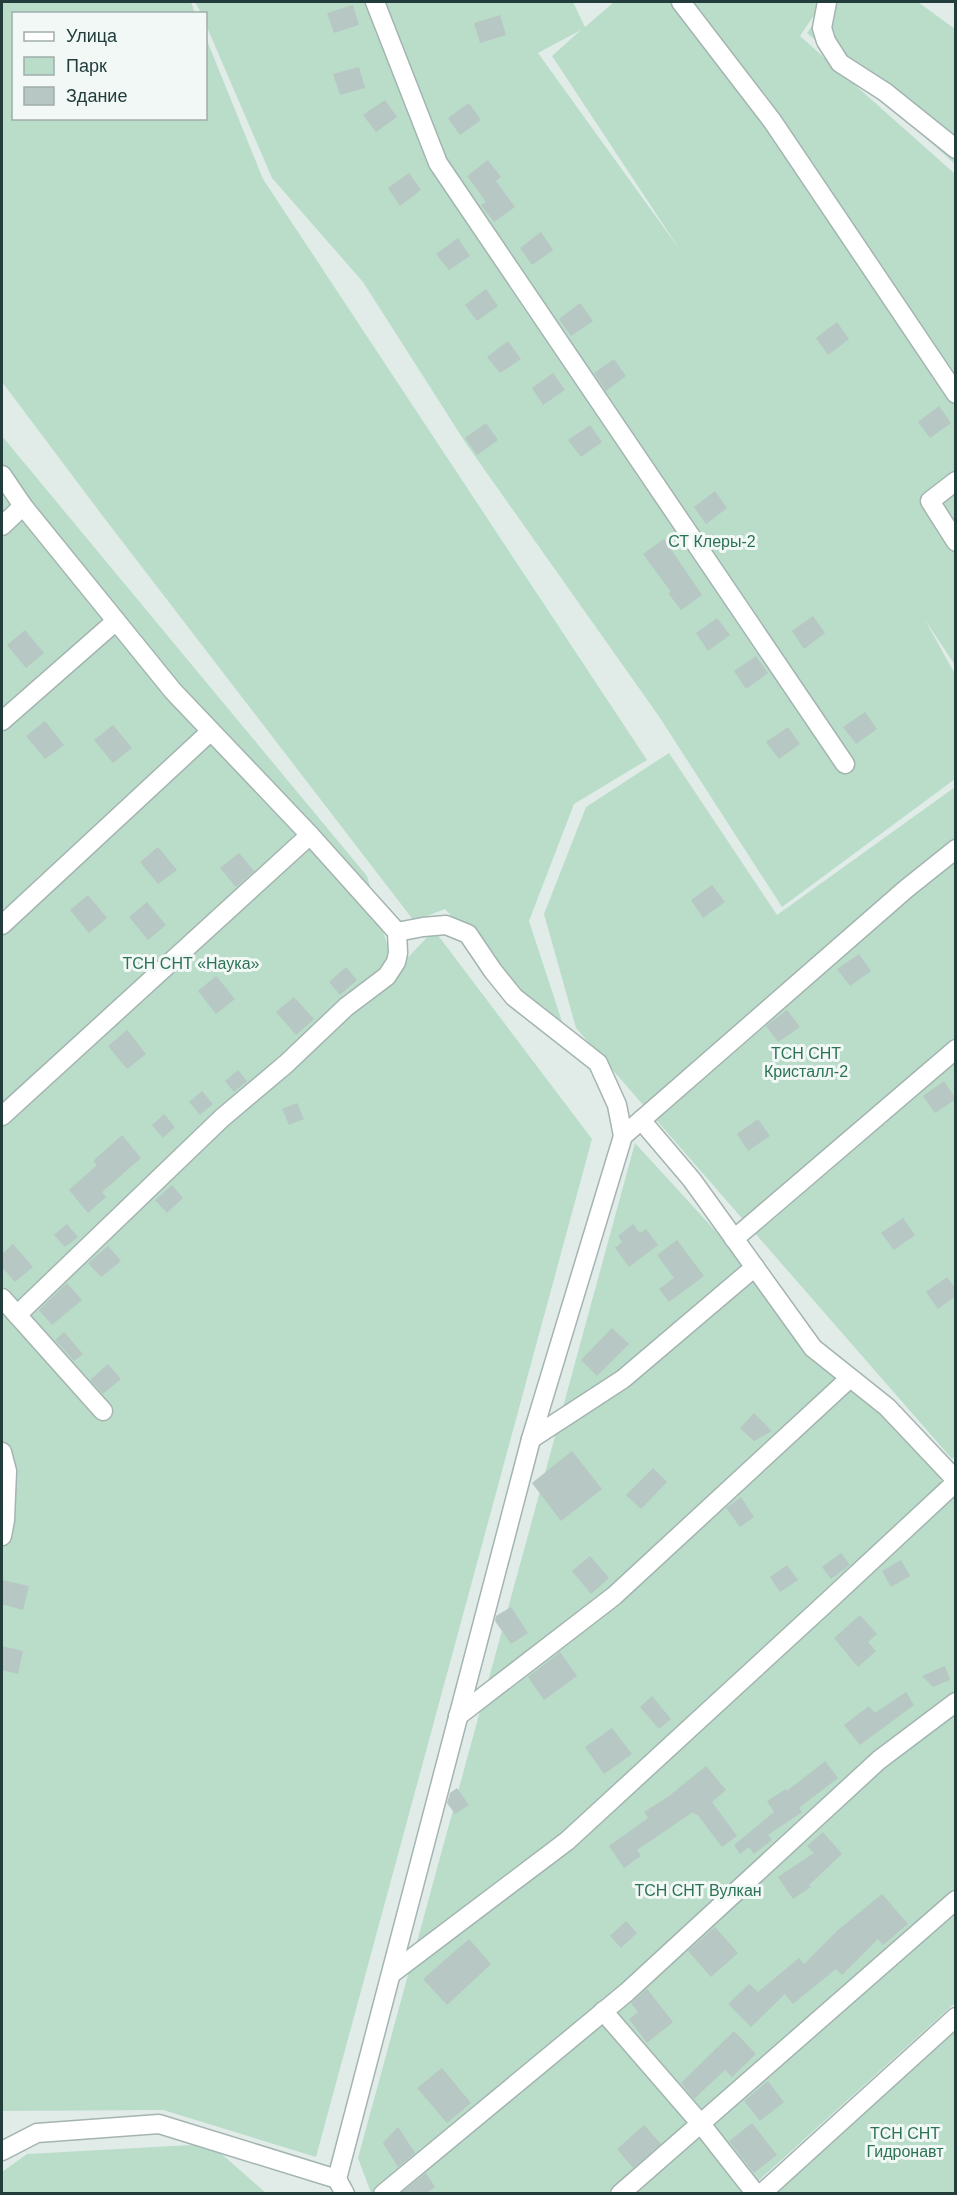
<svg xmlns="http://www.w3.org/2000/svg" width="957" height="2195" viewBox="0 0 957 2195" font-family="Helvetica,sans-serif">
<style>
.green{fill:#baddca;fill-rule:evenodd}
.building{fill:#b7c7c3}
.lines{fill:none;stroke-linecap:round;stroke-linejoin:round}
.minor-casing{stroke:#a4b4b1;stroke-width:21}
.minor{stroke:#fff;stroke-width:18}
.labels{text-anchor:middle;dominant-baseline:central;stroke-width:6;stroke-linejoin:round;paint-order:stroke}
.park-label{font-size:16px;fill:#2c7356;stroke:#f2f8f6}
</style>
<rect width="100%" height="100%" fill="#e1ece9"/>
<g class="green">
<path d="M2,2H191L195,13L14,14V118H206V38L263,179L647,760L574,804L529,921L570,1046L445,909L414,921L105,519L2,382Z"/>
<path d="M195,2H573L585,27L614,2H823L800,36L955,174V665L925,620L955,674V779L782,907L658,715L467,445L363,282L272,178L206,25V14L201,13ZM581,30L552,56L680,250L538,53Z"/>
<path d="M829,2H918L955,29V164L807,33Z"/>
<path d="M2,436L367,876L395,971L434,930L592,1139L316,2157L163,2110L2,2111Z"/>
<path d="M669,753L777,915L955,787L956,1455L952,1459L576,1028L544,914L586,807Z"/>
<path d="M635,1143L940,1476L946,1504L955,1496V2003L745,2193H371L358,2158Z"/>
<path d="M955,2031V2193H774Z"/>
<path d="M210,2144L266,2193H2V2172L27,2154Z"/>
</g>
<g class="building">
<path d="M353,5L359,25L334,33L327,13Z"/>
<path d="M500,15L506,35L480,43L474,23Z"/>
<path d="M359,67L365,88L340,95L333,74Z"/>
<path d="M385,100L397,117L376,132L363,115Z"/>
<path d="M469,103L481,120L460,135L448,118Z"/>
<path d="M488,160L501,177L496,181L515,207L494,222L481,205L486,202L467,176Z"/>
<path d="M409,173L421,190L400,206L388,188Z"/>
<path d="M541,232L553,250L532,265L520,248Z"/>
<path d="M458,238L470,256L449,270L436,254Z"/>
<path d="M486,289L498,306L477,321L465,305Z"/>
<path d="M580,303L593,321L571,336L559,319Z"/>
<path d="M837,322L849,339L828,355L816,338Z"/>
<path d="M508,341L521,359L500,373L487,357Z"/>
<path d="M614,359L626,376L606,391L594,373Z"/>
<path d="M553,373L565,390L543,405L532,388Z"/>
<path d="M939,406L951,423L930,438L918,422Z"/>
<path d="M486,423L498,440L477,455L465,438Z"/>
<path d="M590,425L602,442L581,457L568,440Z"/>
<path d="M715,491L727,508L706,524L694,507Z"/>
<path d="M664,539L702,595L681,610L668,593L671,592L643,554Z"/>
<path d="M813,616L825,633L804,649L792,631Z"/>
<path d="M717,618L730,635L708,651L696,633Z"/>
<path d="M25,630L44,653L26,668L7,645Z"/>
<path d="M756,656L768,673L746,689L734,671Z"/>
<path d="M865,712L877,729L856,744L843,727Z"/>
<path d="M45,721L64,745L45,759L26,736Z"/>
<path d="M113,725L132,748L113,763L94,740Z"/>
<path d="M788,727L800,744L779,759L766,742Z"/>
<path d="M158,847L177,870L158,884L140,862Z"/>
<path d="M239,853L254,871L236,887L220,868Z"/>
<path d="M712,885L725,902L703,918L691,900Z"/>
<path d="M88,895L107,918L89,933L70,910Z"/>
<path d="M147,902L166,925L148,940L129,917Z"/>
<path d="M859,954L871,971L850,986L837,969Z"/>
<path d="M346,967L357,980L340,995L329,982Z"/>
<path d="M216,976L235,999L216,1014L198,991Z"/>
<path d="M294,997L314,1019L296,1035L276,1012Z"/>
<path d="M787,1010L800,1027L778,1042L766,1026Z"/>
<path d="M127,1030L146,1054L127,1069L108,1046Z"/>
<path d="M238,1070L247,1081L234,1092L225,1081Z"/>
<path d="M944,1081L956,1099L935,1113L923,1096Z"/>
<path d="M202,1091L213,1104L200,1115L189,1102Z"/>
<path d="M297,1103L304,1119L289,1125L282,1109Z"/>
<path d="M164,1114L175,1127L163,1138L152,1125Z"/>
<path d="M758,1119L770,1136L748,1151L737,1134Z"/>
<path d="M122,1135L141,1158L102,1192L106,1197L88,1213L69,1190L97,1165L93,1161Z"/>
<path d="M172,1185L183,1198L167,1213L155,1200Z"/>
<path d="M903,1218L915,1235L894,1250L881,1233Z"/>
<path d="M67,1224L78,1237L65,1247L54,1235Z"/>
<path d="M633,1224L640,1233L646,1229L658,1245L629,1267L615,1248L622,1242L618,1236Z"/>
<path d="M677,1240L704,1276L669,1302L659,1289L674,1278L657,1255Z"/>
<path d="M13,1244L33,1267L15,1282L2,1267V1254Z"/>
<path d="M108,1246L121,1261L101,1277L88,1263Z"/>
<path d="M947,1277L956,1289V1296L938,1309L926,1292Z"/>
<path d="M67,1283L82,1300L52,1325L39,1310Z"/>
<path d="M612,1328L629,1344L597,1376L581,1360Z"/>
<path d="M64,1332L83,1354L74,1361L55,1340Z"/>
<path d="M108,1364L121,1379L103,1394L90,1380Z"/>
<path d="M754,1413L772,1431L754,1441L740,1428Z"/>
<path d="M572,1451L602,1489L561,1521L532,1483Z"/>
<path d="M653,1468L667,1482L641,1509L626,1495Z"/>
<path d="M741,1497L754,1517L740,1527L726,1508Z"/>
<path d="M841,1553L850,1565L831,1579L822,1567Z"/>
<path d="M590,1556L609,1578L591,1594L572,1571Z"/>
<path d="M901,1560L910,1576L891,1587L882,1571Z"/>
<path d="M787,1565L798,1580L780,1592L770,1577Z"/>
<path d="M2,1580L29,1586L23,1610L2,1604Z"/>
<path d="M511,1607L528,1633L511,1644L495,1621L496,1616Z"/>
<path d="M860,1615L877,1634L868,1642L876,1651L858,1667L834,1638Z"/>
<path d="M2,1646L23,1651L18,1674L2,1670Z"/>
<path d="M560,1652L577,1676L544,1700L528,1677Z"/>
<path d="M945,1666L950,1680L933,1687L922,1676Z"/>
<path d="M906,1692L914,1705L860,1745L844,1725L869,1706L875,1713Z"/>
<path d="M652,1696L671,1719L659,1729L640,1707Z"/>
<path d="M612,1728L632,1754L604,1774L585,1747Z"/>
<path d="M825,1761L838,1778L799,1808L802,1812L768,1835L772,1840L754,1854L749,1847L740,1854L734,1845L774,1812L767,1801L786,1789L787,1791Z"/>
<path d="M706,1766L726,1790L712,1802L737,1836L722,1847L697,1814L696,1815L693,1812L637,1850L641,1856L624,1868L609,1846L648,1818L644,1812L669,1796Z"/>
<path d="M457,1788L469,1805L455,1814L447,1803L450,1793Z"/>
<path d="M823,1832L842,1854L809,1885L811,1887L793,1899L778,1877L814,1853L807,1846Z"/>
<path d="M882,1894L908,1924L883,1945L878,1939L842,1975L836,1969L793,2004L785,1994L751,2027L728,2004L749,1984L758,1992L799,1958L804,1964L838,1930Z"/>
<path d="M626,1921L637,1933L621,1948L610,1936Z"/>
<path d="M715,1927L738,1953L711,1977L688,1951Z"/>
<path d="M469,1939L491,1964L447,2005L423,1979Z"/>
<path d="M647,1989L673,2022L647,2043L629,2019L638,2012L631,2003Z"/>
<path d="M734,2031L756,2054L732,2077L725,2070L694,2099L681,2083Z"/>
<path d="M442,2068L471,2103L447,2123L417,2088Z"/>
<path d="M768,2081L784,2102L760,2121L744,2101Z"/>
<path d="M752,2123L777,2155L754,2173L729,2141Z"/>
<path d="M644,2125L661,2144L633,2168L617,2149Z"/>
<path d="M398,2127L415,2153L398,2167L383,2143Z"/>
<path d="M426,2173L435,2187L426,2193H401Z"/>
</g>
<g class="lines">
<defs>
<g id="minor">
<path d="M375,2L438,163L845,764"/>
<path d="M681,2L773,122L956,394"/>
<path d="M827,2L822,28L826,41L840,63L885,92L956,149"/>
<path d="M2,475L23,506L173,691L310,835L397,932L398,953L396,962L387,976L346,1007L286,1064L222,1118L17,1315"/>
<path d="M956,481L930,501L956,542"/>
<path d="M2,526L23,506"/>
<path d="M2,721L116,621"/>
<path d="M2,925L211,731"/>
<path d="M397,932L423,927L446,925L468,934L493,971L514,997L598,1063L617,1105L623,1136"/>
<path d="M2,1116L310,835"/>
<path d="M641,1120L692,1180L813,1348L887,1407L956,1480"/>
<path d="M734,1239L956,1049"/>
<path d="M2,1298L103,1411"/>
<path d="M531,1439L623,1379L755,1267"/>
<path d="M2,1452L7,1471L5,1520L2,1536"/>
<path d="M458,1716L614,1596L850,1378"/>
<path d="M391,1974L567,1841L826,1603L956,1482"/>
<path d="M603,2011L701,2124L756,2194"/>
<path d="M2,2151L37,2133L159,2124L337,2179"/>
<path d="M345,2194L337,2179L531,1439L623,1136L906,889L956,849"/>
<path d="M383,2194L627,1992L879,1760L956,1702"/>
<path d="M620,2194L956,1900"/>
<path d="M761,2194L956,2017"/>
</g>
</defs>
<use href="#minor" class="minor-casing"/>
<use href="#minor" class="minor"/>
</g>
<g class="labels">
<g class="park-label">
<text x="712" y="541">СТ Клеры-2</text>
<text x="191" y="963">ТСН СНТ «Наука»</text>
<text x="806" y="1053">ТСН СНТ<tspan x="806" dy="18">Кристалл-2</tspan></text>
<text x="698" y="1890">ТСН СНТ Вулкан</text>
<text x="905" y="2133">ТСН СНТ<tspan x="905" dy="18">Гидронавт</tspan></text>
</g>
</g>
<rect width="957" height="2195" fill="none" stroke="#223d3b" stroke-width="6"/>
<rect x="12" y="12" width="195" height="108" fill="#f2f8f6" stroke="#9fadab" stroke-width="1.5"/>
<rect x="24" y="32" width="30" height="9" fill="#ffffff" stroke="#9fadab" stroke-width="1.5"/>
<text x="66" y="42" font-size="18" fill="#223d3b">Улица</text>
<rect x="24" y="57" width="30" height="18" fill="#baddca" stroke="#9fadab" stroke-width="1.5"/>
<text x="66" y="72" font-size="18" fill="#223d3b">Парк</text>
<rect x="24" y="87" width="30" height="18" fill="#b7c7c3" stroke="#9fadab" stroke-width="1.5"/>
<text x="66" y="102" font-size="18" fill="#223d3b">Здание</text>
</svg>
